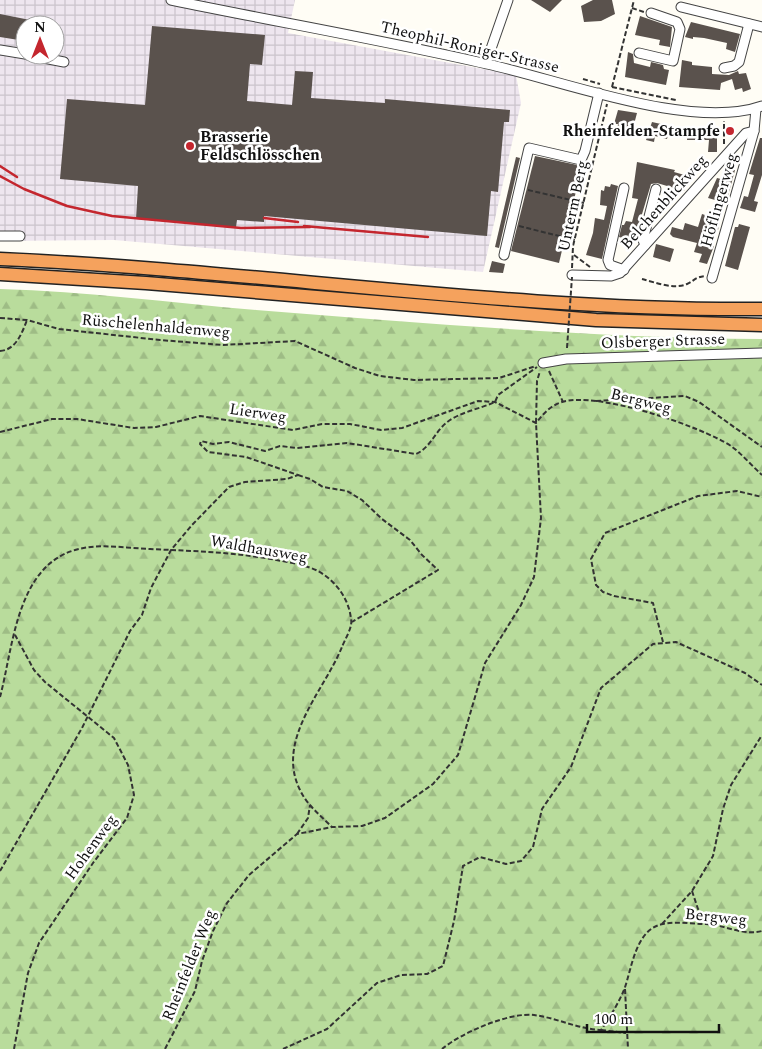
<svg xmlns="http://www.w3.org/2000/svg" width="762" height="1049" viewBox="0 0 762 1049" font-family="Spectral,serif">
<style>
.industrial{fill:url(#industrial-grid);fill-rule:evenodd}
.forest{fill:url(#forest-firs)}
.building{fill:#5a524d}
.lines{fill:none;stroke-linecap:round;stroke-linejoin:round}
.minor-casing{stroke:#444;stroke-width:11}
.highway-casing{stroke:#222;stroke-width:15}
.path{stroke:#333;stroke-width:2;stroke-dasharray:5 2.5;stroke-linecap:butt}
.minor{stroke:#fff;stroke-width:9}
.highway{stroke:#f5a25d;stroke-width:12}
.rail{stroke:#c4262e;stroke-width:2.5}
.path-bridge{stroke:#333;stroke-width:2;stroke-dasharray:5 2.5;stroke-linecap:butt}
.poi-dot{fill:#c4262e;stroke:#fff;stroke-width:2}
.labels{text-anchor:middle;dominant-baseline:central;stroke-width:5;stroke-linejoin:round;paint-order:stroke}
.street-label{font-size:16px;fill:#111;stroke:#fff}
.poi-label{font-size:16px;font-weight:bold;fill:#111;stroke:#fff;text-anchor:end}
</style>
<defs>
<pattern id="industrial-grid" width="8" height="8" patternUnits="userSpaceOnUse" patternTransform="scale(1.25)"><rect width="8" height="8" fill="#eee6ef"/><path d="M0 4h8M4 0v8" fill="none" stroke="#cbc4cc"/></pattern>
<pattern id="forest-firs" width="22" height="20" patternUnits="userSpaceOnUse" patternTransform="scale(1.25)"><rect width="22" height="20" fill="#b9dc9c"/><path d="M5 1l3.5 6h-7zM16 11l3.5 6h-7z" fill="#9ebc85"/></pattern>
</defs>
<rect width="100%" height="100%" fill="#fffdf5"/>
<path class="industrial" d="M0,0H295L288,33L516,75L521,103L483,272L114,240L0,241ZM25,25H55V55H25Z"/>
<path class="forest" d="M0,289C86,291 171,303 256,310C424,323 593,338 762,339V1049H0Z"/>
<g class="building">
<path d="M531,0H562L550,12Z"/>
<path d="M593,0H612L615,14L601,21L584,22L581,6Z"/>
<path d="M0,14L40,22V25H25V41L0,37Z"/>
<path d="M640,16L672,27L670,47L659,45L660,40L635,35Z"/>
<path d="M691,22L740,34L735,52L726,49L727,43L704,38L693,37V39L685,37Z"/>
<path d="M152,26L265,35L262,65L250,64L247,101L292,105L295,71L313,72L311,98L385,103V99L510,110L509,122H504L498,192L491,191L487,236L264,216V222L237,220L236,227L136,219L138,186L60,179L67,99L145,105Z"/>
<path d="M628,52L633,54L634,63L650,67L651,62L663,65L664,69L669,70L666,85L625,77Z"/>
<path d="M682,60L692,62V65L712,67V74L729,75L738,71L739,74L746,73L751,89L743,92L742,88L735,90L732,79L721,83L720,90L679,87Z"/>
<path d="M618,110L637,113L632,132L617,129L618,124H614Z"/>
<path d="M652,122L670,126L667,139L655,136L654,142L646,140Z"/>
<path d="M688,129L717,130V152H708L709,140H687Z"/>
<path d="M760,138H762V175L754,201L758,202L755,212L740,208L744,196L748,197L754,175L749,174Z"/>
<path d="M535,156L582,166L559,263L511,251Z"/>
<path d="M516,157L520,158L499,248L495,247Z"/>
<path d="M637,162L675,170L674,172L688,176L684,191L657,183L651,184L634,241L619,237L622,225H624L626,221L632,222L638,199L632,198Z"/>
<path d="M724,168L735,170L726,203L708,198L717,178L721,179Z"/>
<path d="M611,184L618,186L602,259L586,255L593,233L595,218L604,220L607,206L600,205L601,190L604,191L605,186L610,187Z"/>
<path d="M702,214L720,220L718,230L708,228L704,243L714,246L707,264L699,262L702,254L694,252L697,243L673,237L670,234L672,227L683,230L685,223L698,227Z"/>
<path d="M739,224L750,227L738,270L725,266L735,227H738Z"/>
<path d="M656,244L674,249L670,262L653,257Z"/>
<path d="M492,261L505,264L503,273L489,272Z"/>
</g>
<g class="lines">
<defs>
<g id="minor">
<path d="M171,0C277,22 383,40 487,64C561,80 691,131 762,106"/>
<path d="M681,7L762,27"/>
<path d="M0,50L25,54"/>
<path d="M639,53L673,61L680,29L677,22L651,13"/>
<path d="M28,55L64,62"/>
<path d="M486,63L508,0"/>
<path d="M724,68L734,66L739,62L749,24"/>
<path d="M0,236H20"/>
<path d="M645,245L643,240L656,189"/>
<path d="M504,255L529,148L581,160L585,151L599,93"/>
<path d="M624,270L610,265L608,260L624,188"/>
<path d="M572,275L611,276L620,273L746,133L754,131"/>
<path d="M712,278L754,131L756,109"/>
<path d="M543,363L566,359L762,353"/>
</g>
<g id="highway">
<path d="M0,259C254,270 507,311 762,309"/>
<path d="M0,274L146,283L596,320L762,325"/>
</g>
</defs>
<use href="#minor" class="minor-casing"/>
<use href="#highway" class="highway-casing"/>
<g class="path">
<path d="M632,8L644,12"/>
<path d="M583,79L600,84"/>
<path d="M612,87L676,100"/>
<path d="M612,87L634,0"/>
<path d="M724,144V121"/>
<path d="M528,190L584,203"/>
<path d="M519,226L575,240"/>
<path d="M574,255L590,267"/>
<path d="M572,268L573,246L607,104"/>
<path d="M642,279C654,282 674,290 687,284C694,281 695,277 705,276"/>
<path d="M0,318L27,320L59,329L160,340L223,345L295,341L355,368L380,376L414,380L499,378L536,366"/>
<path d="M0,351C16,350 22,333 27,320"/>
<path d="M549,371L563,402"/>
<path d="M596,401L685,396L699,402L762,447"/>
<path d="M0,432L52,419H77L134,428L156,427L200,416L293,430L322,424H350L381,430L402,428L478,401L495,402L536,423C544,413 550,406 562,402C598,391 700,426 731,446C742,454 752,466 762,475"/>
<path d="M298,475L310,479L323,487L347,491L362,500L382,519L410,540L422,555L438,570L352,622"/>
<path d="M663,642L653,603L614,596L603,592L596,585L591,559L605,533L698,496L737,491L762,497"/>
<path d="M0,697C13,649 16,567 75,550C99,543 125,548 150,549C192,551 230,552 271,559C286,562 304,564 318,571C336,581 349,599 351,619C353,627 345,639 342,647C324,691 275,740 300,790C307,805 320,815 332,827"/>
<path d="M297,834L308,818L310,805"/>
<path d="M0,871L82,728L130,631L142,615L151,588L171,550L192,525L229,487L245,482L287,479L298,475L246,457L208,452L200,444L201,441L213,444L229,442L265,451L280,446L297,448L347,443L416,454C430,448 435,432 446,423C459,412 480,409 495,402L498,395L537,367"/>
<path d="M692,891L698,909L712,924"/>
<path d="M662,924L692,891L713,856L723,809L731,785L762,735"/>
<path d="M625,989L628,1049"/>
<path d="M601,1030L626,1033"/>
<path d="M14,1049L28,973L39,943L93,863L127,818L134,795L128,765L114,738L45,682L34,670L14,633"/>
<path d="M165,1049L195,991L202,961L213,931L227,903L249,875L297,834L332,827L362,826L385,818L433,784L458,755L485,663L521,605L534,577L541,518L536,423L537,381L540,371"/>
<path d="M283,1049L327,1029L377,983L401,975L427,974L443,966L454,921L463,866L480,857L506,864L521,861L533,847L542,809L571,767L601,688L653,644L676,642L745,673L762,685"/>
<path d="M442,1049C461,1033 509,1012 534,1015C557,1018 578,1029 601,1030C610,1017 618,1004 624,990C632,969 635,929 663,924C677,921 692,924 706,924C725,925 743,936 762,931"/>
</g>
<use href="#minor" class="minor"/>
<use href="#highway" class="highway"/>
<g class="rail">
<path d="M0,166L17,177"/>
<path d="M0,176L24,189L67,206L112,216L241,228L310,227"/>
<path d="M264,218L298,222"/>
<path d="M304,226L428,237"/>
</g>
<path class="path-bridge" d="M567,348L572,277"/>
</g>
<g class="poi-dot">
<circle cx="730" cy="131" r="5"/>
<circle cx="190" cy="146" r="5"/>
</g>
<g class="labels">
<g class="street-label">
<text transform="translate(470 47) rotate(13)">Theophil-Roniger-Strasse</text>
<text transform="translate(719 200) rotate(-74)">Höflingerweg</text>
<text transform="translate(664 202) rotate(-48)">Belchenblickweg</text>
<text transform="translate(573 206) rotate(-78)">Unterm Berg</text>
<text transform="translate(156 326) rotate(5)">Rüschelenhaldenweg</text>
<text transform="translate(663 341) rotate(-2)">Olsberger Strasse</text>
<text transform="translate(641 401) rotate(14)">Bergweg</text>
<text transform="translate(258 413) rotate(9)">Lierweg</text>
<text transform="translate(259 549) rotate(10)">Waldhausweg</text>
<text transform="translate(91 847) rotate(-54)">Hohenweg</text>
<text transform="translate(716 917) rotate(6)">Bergweg</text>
<text transform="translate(189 965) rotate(-68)">Rheinfelder Weg</text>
</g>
<g class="poi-label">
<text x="720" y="131">Rheinfelden-Stampfe</text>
<text x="200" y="137" text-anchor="start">Brasserie<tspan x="200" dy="18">Feldschlösschen</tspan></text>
</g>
</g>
<g transform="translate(40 40)"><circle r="24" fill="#ffffff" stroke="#a0a0a0"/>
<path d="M0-4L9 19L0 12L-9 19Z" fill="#c4262e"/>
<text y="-8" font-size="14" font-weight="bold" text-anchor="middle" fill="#111111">N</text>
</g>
<path d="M587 1024v8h132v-8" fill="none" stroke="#111111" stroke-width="2.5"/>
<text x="594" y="1024" font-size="15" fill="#111111" stroke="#ffffff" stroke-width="4" paint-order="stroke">100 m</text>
</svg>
